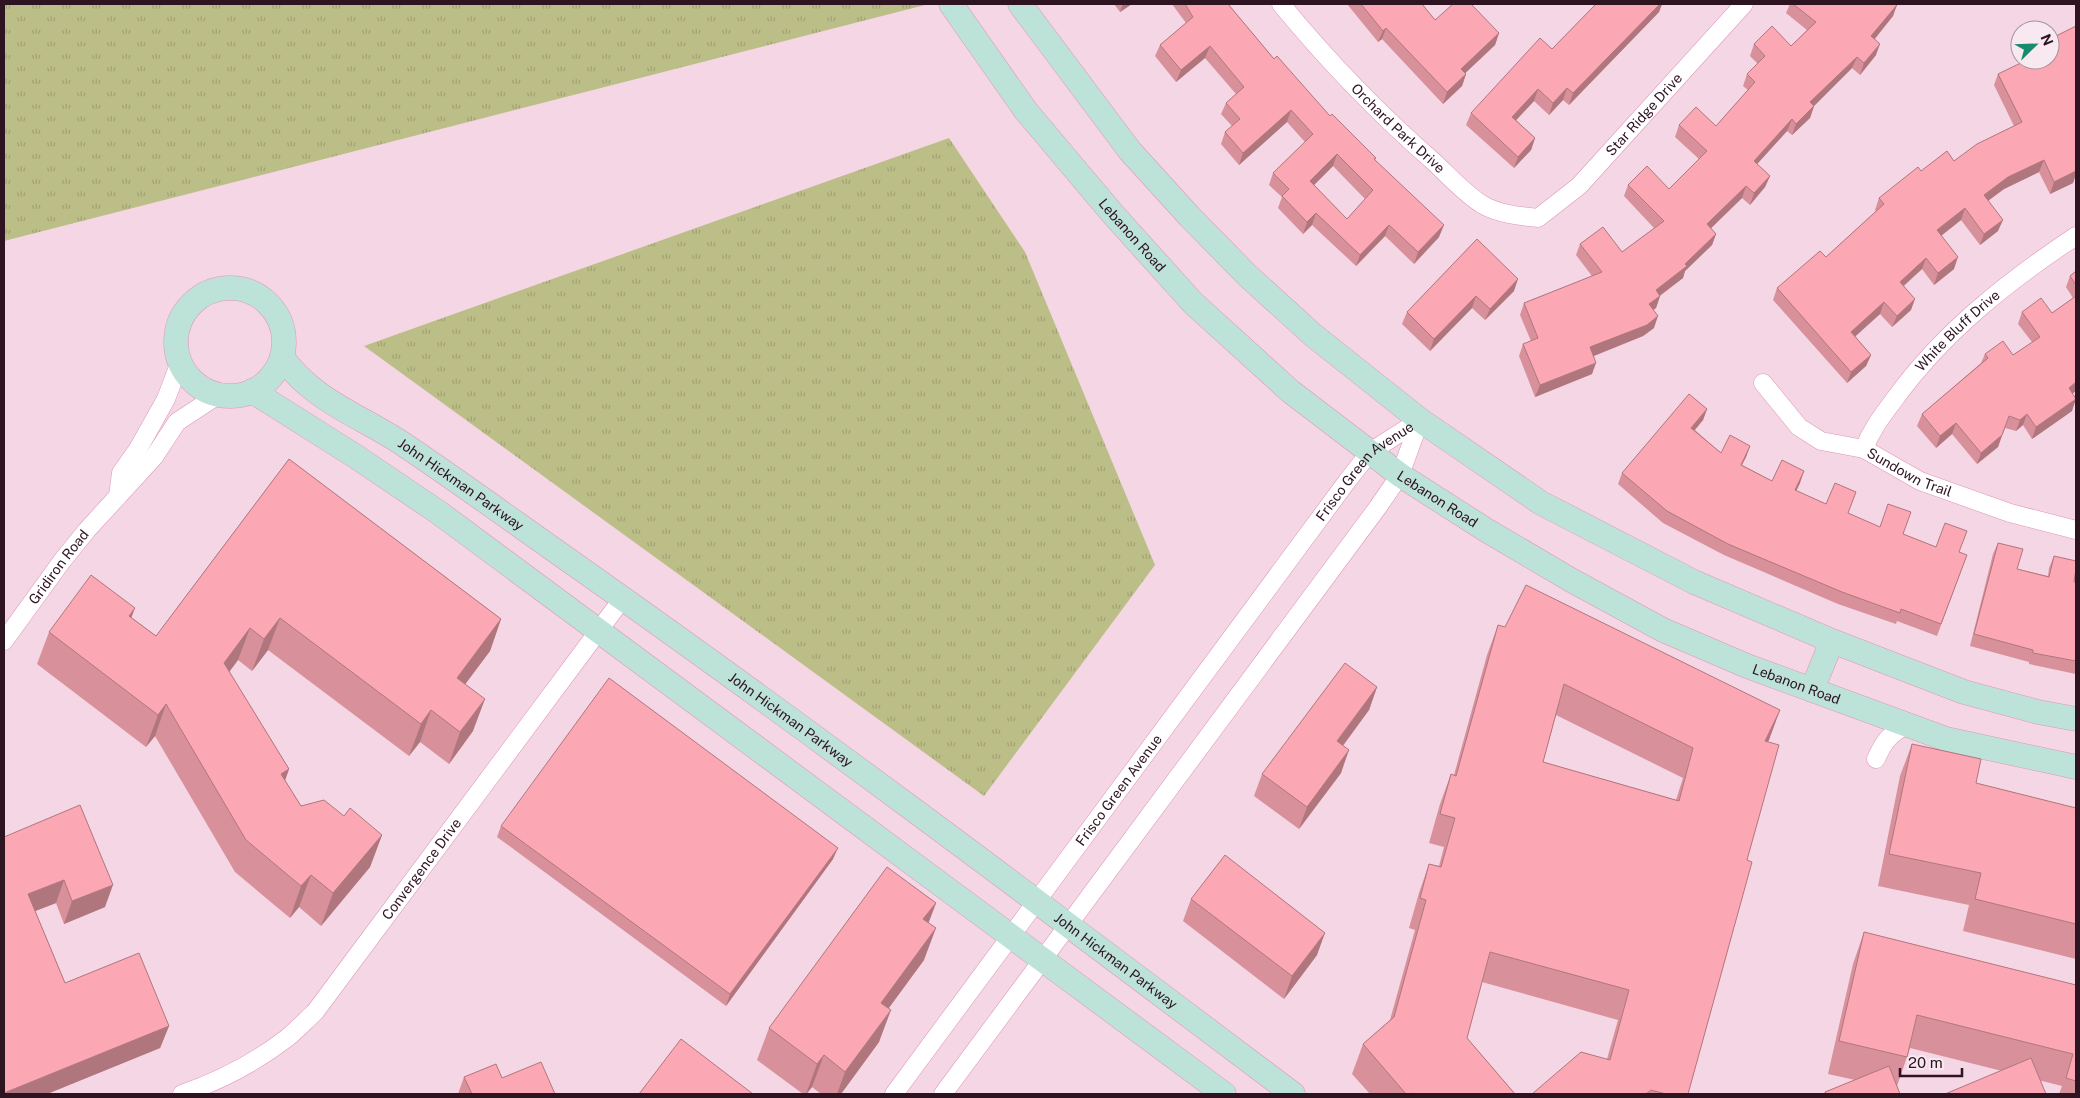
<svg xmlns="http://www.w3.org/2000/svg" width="2080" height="1098" viewBox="0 0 2080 1098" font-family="'Public Sans',sans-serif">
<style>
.grass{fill:url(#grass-tufts)}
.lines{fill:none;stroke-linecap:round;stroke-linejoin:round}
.street-casing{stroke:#df95b8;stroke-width:19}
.secondary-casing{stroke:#df95b8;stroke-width:25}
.street{stroke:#fff;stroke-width:18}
.secondary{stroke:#bde3d9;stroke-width:24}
.wall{fill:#d8909b;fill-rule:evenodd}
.shaded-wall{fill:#b0767e}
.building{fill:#fba8b4;stroke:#b0767e;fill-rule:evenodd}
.labels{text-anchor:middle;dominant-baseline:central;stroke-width:4;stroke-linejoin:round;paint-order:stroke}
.street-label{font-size:14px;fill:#2e1321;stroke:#f8e8ef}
</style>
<defs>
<pattern id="grass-tufts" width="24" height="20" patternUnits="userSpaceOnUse" patternTransform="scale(1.25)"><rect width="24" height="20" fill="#bcbe87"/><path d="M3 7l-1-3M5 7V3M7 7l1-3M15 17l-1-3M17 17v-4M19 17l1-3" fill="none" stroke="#a2a274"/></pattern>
</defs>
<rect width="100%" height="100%" fill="#f5d6e4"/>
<g class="grass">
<path d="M4,4H924L925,5L4,241Z"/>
<path d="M949,138L1025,252L1155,565L984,796L364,346Z"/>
</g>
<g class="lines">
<defs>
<g id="street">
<path id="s1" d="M1281,4C1327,60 1379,114 1434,162C1449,176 1465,194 1483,205C1499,214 1519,216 1538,218L1579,186L1744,4"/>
<path id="s2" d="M1763,383L1799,427L1821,441L1864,449L1920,481L2010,513L2076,530"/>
<path id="s3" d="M1864,449C1871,430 1882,416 1894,400C1942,333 2008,281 2076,236"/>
<path d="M118,496L121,473L138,449L166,399L180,362"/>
<path id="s4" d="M4,641L62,561L87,530L154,457L177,422L218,395"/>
<path d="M1876,759C1884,741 1889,735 1906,725"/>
<path id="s5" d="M182,1094C219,1081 256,1062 287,1038C297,1030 306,1020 315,1012L623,598"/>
<path id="s6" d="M894,1094L1348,480L1370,452L1420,420"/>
<path d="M943,1094L1378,507L1400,475L1420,420"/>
</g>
<g id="secondary">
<path id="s7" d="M951,4L1026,111L1112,213L1193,303L1290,391L1400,475L1486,530L1571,580L1663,630L1747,666L1946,739L2076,767"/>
<path d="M1020,4L1130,151L1190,217L1248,276L1313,335L1420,420L1541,503L1694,582L1832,641L1964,692L2038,712L2076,719"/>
<circle cx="230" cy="342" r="54"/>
<path id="s8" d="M282,357C313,401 361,416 403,444C461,483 517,524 574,564C817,735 1055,915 1293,1094"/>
<path d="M252,391L355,456L438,512L1224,1094"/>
<path d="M1812,690L1832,641"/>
</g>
</defs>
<use href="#street" class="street-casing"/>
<use href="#secondary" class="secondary-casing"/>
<use href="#street" class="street"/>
<use href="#secondary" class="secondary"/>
</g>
<g class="wall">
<path d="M1114,4H1132L1120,12Z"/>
<path d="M1172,4H1228L1274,59L1330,116L1376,158L1375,160L1439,237L1414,264L1385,236L1356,266L1312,225L1303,234L1278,208L1282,197L1269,185L1273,173L1305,142L1287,122L1239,165L1221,144L1225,132L1232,126L1221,114L1226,103L1236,94L1205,58L1176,82L1155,56L1160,45L1186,23ZM1333,166L1365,199L1347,219L1314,185Z"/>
<path d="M1347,4H1422L1435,20L1499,33L1495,45L1465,73L1466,74L1462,86L1443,104L1382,39L1378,42Z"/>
<path d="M1596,4H1662L1659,12L1569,105L1563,100L1549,115L1534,101L1516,120L1535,138L1531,150L1514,168L1466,125L1471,113L1552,49Z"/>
<path d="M1790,4H1896L1893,16L1875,39L1876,55L1860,75L1852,68L1814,106L1810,118L1792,135L1787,131L1757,164L1770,176L1765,187L1750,205L1742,198L1711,228L1716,234L1712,245L1685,271L1683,278L1660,296L1656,308L1653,309L1654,328L1643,336L1594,356L1592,374L1535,397L1519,356L1523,344L1531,341L1520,315L1524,303L1592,276L1576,255L1580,244L1622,252L1654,228L1624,196L1628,185L1669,189L1699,159L1675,137L1679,125L1716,126L1748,90L1743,86L1747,74L1758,64L1750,56L1754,44L1791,46L1807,30L1786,13Z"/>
<path d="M2076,26L2075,177L2073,183L2050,194L2039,172L2004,189L1988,200L1998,231L1980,245L1961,220L1941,236L1954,269L1934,285L1922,269L1904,286L1911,310L1892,327L1880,314L1855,336L1871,355L1866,366L1847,383L1773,300L1777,288L1826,257L1876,211L1875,210L1879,198L1921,171L1954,161L2014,126L1994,85L1998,74L2050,60V39Z"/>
<path d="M1477,239L1514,291L1485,320L1472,308L1430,351L1402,324L1407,312Z"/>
<path d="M2076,271V391L2073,393L2072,411L2032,439L2023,425L2016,431L2005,428L1998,447L1977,464L1952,434L1936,448L1917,426L1922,414L1981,363L1985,354L2013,355L2032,342L2018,324L2022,312L2052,313L2073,298L2066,287L2070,276Z"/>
<path d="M1707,409L1703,420L1695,430L1721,453L1750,446L1746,457L1742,465L1772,481L1800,483L1796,491L1826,504L1880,527L1903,534L1936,547L1959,552L1967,555L1937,636L1897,621L1896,624L1838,604L1724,555L1663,523L1618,484L1622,473Z"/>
<path d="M289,459L501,619L490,651L465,684L473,731L449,764L420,742L409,756L268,650L252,671L238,660L229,672L289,769L285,780L301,806L344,816L382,835L370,867L321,926L299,907L290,918L235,872L155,736L146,747L37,664L49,632L131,617L156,636Z"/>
<path d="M1998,543L2017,569L2048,576L2049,568L2054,556L2074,582H2076V674L2029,664V662L1970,646L1993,554Z"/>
<path d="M1498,625L1768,742L1747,860L1688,1094H1532L1607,1059L1618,1020L1482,982L1467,1038L1515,1094H1370L1352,1074L1363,1044L1390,1020L1415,930L1409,928L1419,893L1429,864L1439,866L1444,847L1429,843L1440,804L1451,774L1454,775L1487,655ZM1556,715L1683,778L1676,800L1543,762Z"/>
<path d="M1377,687L1369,710L1343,746L1341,773L1299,829L1254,796L1262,774Z"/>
<path d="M1912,744L1976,783L2076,808V959L1963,931L1969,905L1878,886L1900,776Z"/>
<path d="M501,826L833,859L726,1006L497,837Z"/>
<path d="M4,837L105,907L64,924L56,903L35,911L65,983L169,1026L160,1048L47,1094Z"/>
<path d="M1191,899L1317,955L1284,999L1183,921Z"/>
<path d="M936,903L928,923L924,960L888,1009L879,1042L841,1094H821L812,1087L807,1094H803L757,1060L769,1028Z"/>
<path d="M1864,932L2076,985V1094H2059L2062,1086L1910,1048L1907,1057L1897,1086L1900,1094H1824L1825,1092L1855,1080L1828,1074L1853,964Z"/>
<path d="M464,1077L502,1078L555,1094H458Z"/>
</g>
<g class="shaded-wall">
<path d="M1123,4H1132L1120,12Z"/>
<path d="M1658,4H1662L1659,12L1569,105L1573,93Z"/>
<path d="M1897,5L1893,16L1867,48L1871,36Z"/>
<path d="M1386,28L1382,39L1378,42L1383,31Z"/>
<path d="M1499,33L1495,45L1457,81L1461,69Z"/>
<path d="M1880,44L1876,55L1860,75L1864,63Z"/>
<path d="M1210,46L1205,58L1176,82L1181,70Z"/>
<path d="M1857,57L1852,68L1806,114L1810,102Z"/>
<path d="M1466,74L1462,86L1443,104L1447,92Z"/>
<path d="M1567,88L1563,100L1549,115L1553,103Z"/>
<path d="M1538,89L1534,101L1508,129L1512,117Z"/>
<path d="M1814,106L1810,118L1792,135L1796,124Z"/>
<path d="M1291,110L1287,122L1239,165L1243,153Z"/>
<path d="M1792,119L1787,131L1749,173L1754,161Z"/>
<path d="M1535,138L1531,150L1514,168L1518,157Z"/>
<path d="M1337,154L1333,166L1306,193L1310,181Z"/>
<path d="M2044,160L2039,172L2004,189L1980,207L1984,195L2008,177Z"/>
<path d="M2076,167V177H2075L2073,183L2050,194L2054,182Z"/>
<path d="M1770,176L1765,187L1750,205L1754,193Z"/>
<path d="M1746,186L1742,198L1703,236L1707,224Z"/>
<path d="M1965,208L1961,220L1933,242L1937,230Z"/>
<path d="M1316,213L1312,225L1303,234L1307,222Z"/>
<path d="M2003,220L1998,231L1980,245L1984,234Z"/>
<path d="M1389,225L1385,236L1356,266L1360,255Z"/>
<path d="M1444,225L1439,237L1414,264L1418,252Z"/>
<path d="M1716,234L1712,245L1685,271L1683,278L1651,302L1656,290L1685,264Z"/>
<path d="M1958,257L1954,269L1934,285L1938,273Z"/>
<path d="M1926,258L1922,269L1895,293L1900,282Z"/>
<path d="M1518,279L1514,291L1485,320L1490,309Z"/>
<path d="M1476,296L1472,308L1430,351L1434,339Z"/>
<path d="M1660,296L1656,308L1645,316L1649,304Z"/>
<path d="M1915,299L1911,310L1892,327L1897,316Z"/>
<path d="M1884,302L1880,314L1847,344L1851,332Z"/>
<path d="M1658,316L1654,328L1643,336L1586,359L1590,347Z"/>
<path d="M1871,355L1866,366L1847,383L1851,372Z"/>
<path d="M1596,363L1592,374L1535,397L1540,385Z"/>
<path d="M2076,382V391L2065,399L2069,388Z"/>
<path d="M2076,399L2072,411L2032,439L2036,427Z"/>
<path d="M1707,409L1703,420L1687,439L1691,428Z"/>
<path d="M2027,414L2023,425L2016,431L2020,420Z"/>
<path d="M1956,423L1952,434L1936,448L1940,436Z"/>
<path d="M2002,435L1998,447L1977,464L1981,453Z"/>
<path d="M1750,446L1746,457L1736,476L1741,465Z"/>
<path d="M1804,471L1800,483L1791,502L1795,490Z"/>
<path d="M135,608L123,640L129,616Z"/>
<path d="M280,618L268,650L252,671L264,639Z"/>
<path d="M501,619L490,651L446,710L457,678Z"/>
<path d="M250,628L238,660L212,695L224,663Z"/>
<path d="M1377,687L1369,710L1329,764L1337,741Z"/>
<path d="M485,699L473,731L449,764L460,732Z"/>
<path d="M166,704L155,736L146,747L158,715Z"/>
<path d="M431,710L420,742L409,756L421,724Z"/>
<path d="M1780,710L1769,740L1754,771L1765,741Z"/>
<path d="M1349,750L1341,773L1299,829L1307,807Z"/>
<path d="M289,769L278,801L281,774Z"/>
<path d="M382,835L370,867L321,926L333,893Z"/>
<path d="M838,848L833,859L726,1006L730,994Z"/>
<path d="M311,875L299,907L290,918L301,886Z"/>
<path d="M64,880L56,903L20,917L28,894Z"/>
<path d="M113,885L105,907L64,924L72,901Z"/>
<path d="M936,903L924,935L923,919Z"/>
<path d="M936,928L924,960L869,1035L881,1003Z"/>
<path d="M1325,933L1317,955L1284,999L1292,976Z"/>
<path d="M891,1010L879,1042L841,1094H837L845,1072Z"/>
<path d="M169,1026L160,1048L47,1094H4V1093Z"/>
<path d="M824,1055L812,1087L806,1094L817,1064Z"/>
</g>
<g class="building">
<path d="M1185,4H1228L1274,59L1277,56L1330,116L1332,114L1376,158L1374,159L1444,225L1418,252L1389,225L1360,255L1316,213L1307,222L1282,196L1289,189L1273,173L1313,134L1291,110L1243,153L1225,132L1240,119L1226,103L1244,87L1210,46L1181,70L1160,45L1193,17ZM1337,154L1373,190L1347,219L1310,181Z"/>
<path d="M1361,4H1422L1435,20L1453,4H1471L1499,33L1461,69L1466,74L1447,92L1386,28L1383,31Z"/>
<path d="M1596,4H1660L1573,93L1567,88L1553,103L1538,89L1512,117L1535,138L1518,157L1471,113L1540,38L1552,49Z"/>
<path d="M1793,4H1896L1897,5L1871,36L1880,44L1864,63L1857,57L1810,102L1814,106L1796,124L1792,119L1754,161L1770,176L1754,193L1746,186L1707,224L1716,234L1685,264L1687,266L1656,290L1660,296L1649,304L1658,316L1647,325L1590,347L1596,363L1540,385L1523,344L1538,338L1524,303L1602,272L1580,244L1603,227L1622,252L1664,221L1628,185L1647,166L1669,189L1707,151L1679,125L1696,107L1716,126L1755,82L1747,74L1765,56L1754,44L1772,26L1791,46L1816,22Z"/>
<path d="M2076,26V171L2054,182L2044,160L2008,177L1984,195L2003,220L1984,234L1965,208L1937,230L1958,257L1938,273L1926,258L1900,282L1915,299L1897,316L1884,302L1851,332L1871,355L1851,372L1777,288L1820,251L1826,257L1884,204L1879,198L1918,167L1921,171L1947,151L1954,161L1977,144L2022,122L1998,74L2027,60H2050V49L2053,48L2050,42V39Z"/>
<path d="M1477,239L1518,279L1490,309L1476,296L1434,339L1407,312Z"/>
<path d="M2076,271V285L2070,276Z"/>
<path d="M2076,296V382L2069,388L2076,399L2036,427L2027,414L2020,420L2009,416L2002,435L1981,453L1956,423L1940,436L1922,414L1988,358L1985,354L2003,341L2013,355L2040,337L2022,312L2041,298L2052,313Z"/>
<path d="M1689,394L1707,409L1691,428L1721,453L1730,435L1750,446L1741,465L1772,481L1782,460L1804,471L1795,490L1826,504L1835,483L1856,492L1848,513L1880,527L1888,504L1911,512L1903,534L1936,547L1945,523L1967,531L1959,552L1967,555L1941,624L1901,609L1900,613L1842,592L1728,544L1667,511L1622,473Z"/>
<path d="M289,459L501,619L457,678L485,699L460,732L431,710L421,724L280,618L264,639L250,628L224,663L289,769L281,774L301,806L324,800L344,816L350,808L382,835L333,893L311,875L301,886L246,840L166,704L158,715L49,632L91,575L135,608L129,616L156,636Z"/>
<path d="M1998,543L2023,549L2017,569L2049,577L2054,556L2076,561V569L2074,582H2076V661L2033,653V650L1974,634Z"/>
<path d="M1526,585L1780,710L1765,741L1779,745L1747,860L1752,862L1688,1094H1666L1651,1090L1646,1094H1532L1581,1052L1610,1060L1629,990L1490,952L1467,1038L1515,1094H1414L1412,1093L1411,1094H1406L1363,1044L1394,1017L1426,900L1420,898L1429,864L1441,867L1455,818L1440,814L1451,774L1456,776L1498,625L1505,627ZM1564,684L1693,748L1679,801L1543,762Z"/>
<path d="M1345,663L1377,687L1337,741L1349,750L1307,807L1262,774Z"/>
<path d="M609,678L838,848L730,994L501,826Z"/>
<path d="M1912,744L1981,759L1976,783L2076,808V924L1975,899L1981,873L1889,854Z"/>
<path d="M80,805L113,885L72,901L64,880L28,894L65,983L139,953L169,1026L4,1093V837Z"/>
<path d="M1225,855L1325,933L1292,976L1191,899Z"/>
<path d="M887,867L936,903L923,919L936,928L881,1003L891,1010L845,1072L824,1055L817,1064L769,1028Z"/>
<path d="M1864,932L2076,985V1081L2066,1078L2073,1054L1917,1015L1907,1057L1839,1041Z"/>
<path d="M681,1039L753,1094H639Z"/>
<path d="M2031,1058L2046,1094H1945Z"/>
<path d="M541,1062L555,1094H472L464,1077L496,1064L502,1078Z"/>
<path d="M1889,1066L1900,1094H1826L1825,1092Z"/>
</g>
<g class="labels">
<g class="street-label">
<text stroke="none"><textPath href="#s1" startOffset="491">Star Ridge Drive</textPath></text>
<text stroke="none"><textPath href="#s1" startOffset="171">Orchard Park Drive</textPath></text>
<text stroke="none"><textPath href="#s7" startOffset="294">Lebanon Road</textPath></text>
<text stroke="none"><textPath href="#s3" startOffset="152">White Bluff Drive</textPath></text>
<text stroke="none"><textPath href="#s2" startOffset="178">Sundown Trail</textPath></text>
<text stroke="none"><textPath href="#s6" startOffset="782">Frisco Green Avenue</textPath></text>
<text stroke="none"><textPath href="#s8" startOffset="221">John Hickman Parkway</textPath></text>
<text stroke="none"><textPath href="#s7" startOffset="699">Lebanon Road</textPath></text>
<text stroke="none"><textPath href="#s4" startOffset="92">Gridiron Road</textPath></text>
<text stroke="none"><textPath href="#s7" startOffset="1104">Lebanon Road</textPath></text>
<text stroke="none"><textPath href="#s8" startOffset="626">John Hickman Parkway</textPath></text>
<text stroke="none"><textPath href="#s6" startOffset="378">Frisco Green Avenue</textPath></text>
<text stroke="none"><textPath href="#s5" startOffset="336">Convergence Drive</textPath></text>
<text stroke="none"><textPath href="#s8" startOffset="1031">John Hickman Parkway</textPath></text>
</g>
</g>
<rect width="2080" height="1098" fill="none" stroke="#2e1321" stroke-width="10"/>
<g transform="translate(2035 45) rotate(67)"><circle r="24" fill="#f8e8ef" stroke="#a7939d"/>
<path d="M0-4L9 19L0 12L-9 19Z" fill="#168b6d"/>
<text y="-8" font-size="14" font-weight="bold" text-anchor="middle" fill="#2e1321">N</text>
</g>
<path d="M1900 1068v8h62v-8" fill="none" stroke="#2e1321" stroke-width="2.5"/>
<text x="1908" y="1068" font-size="15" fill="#2e1321" stroke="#f8e8ef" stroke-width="4" paint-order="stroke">20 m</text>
</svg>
